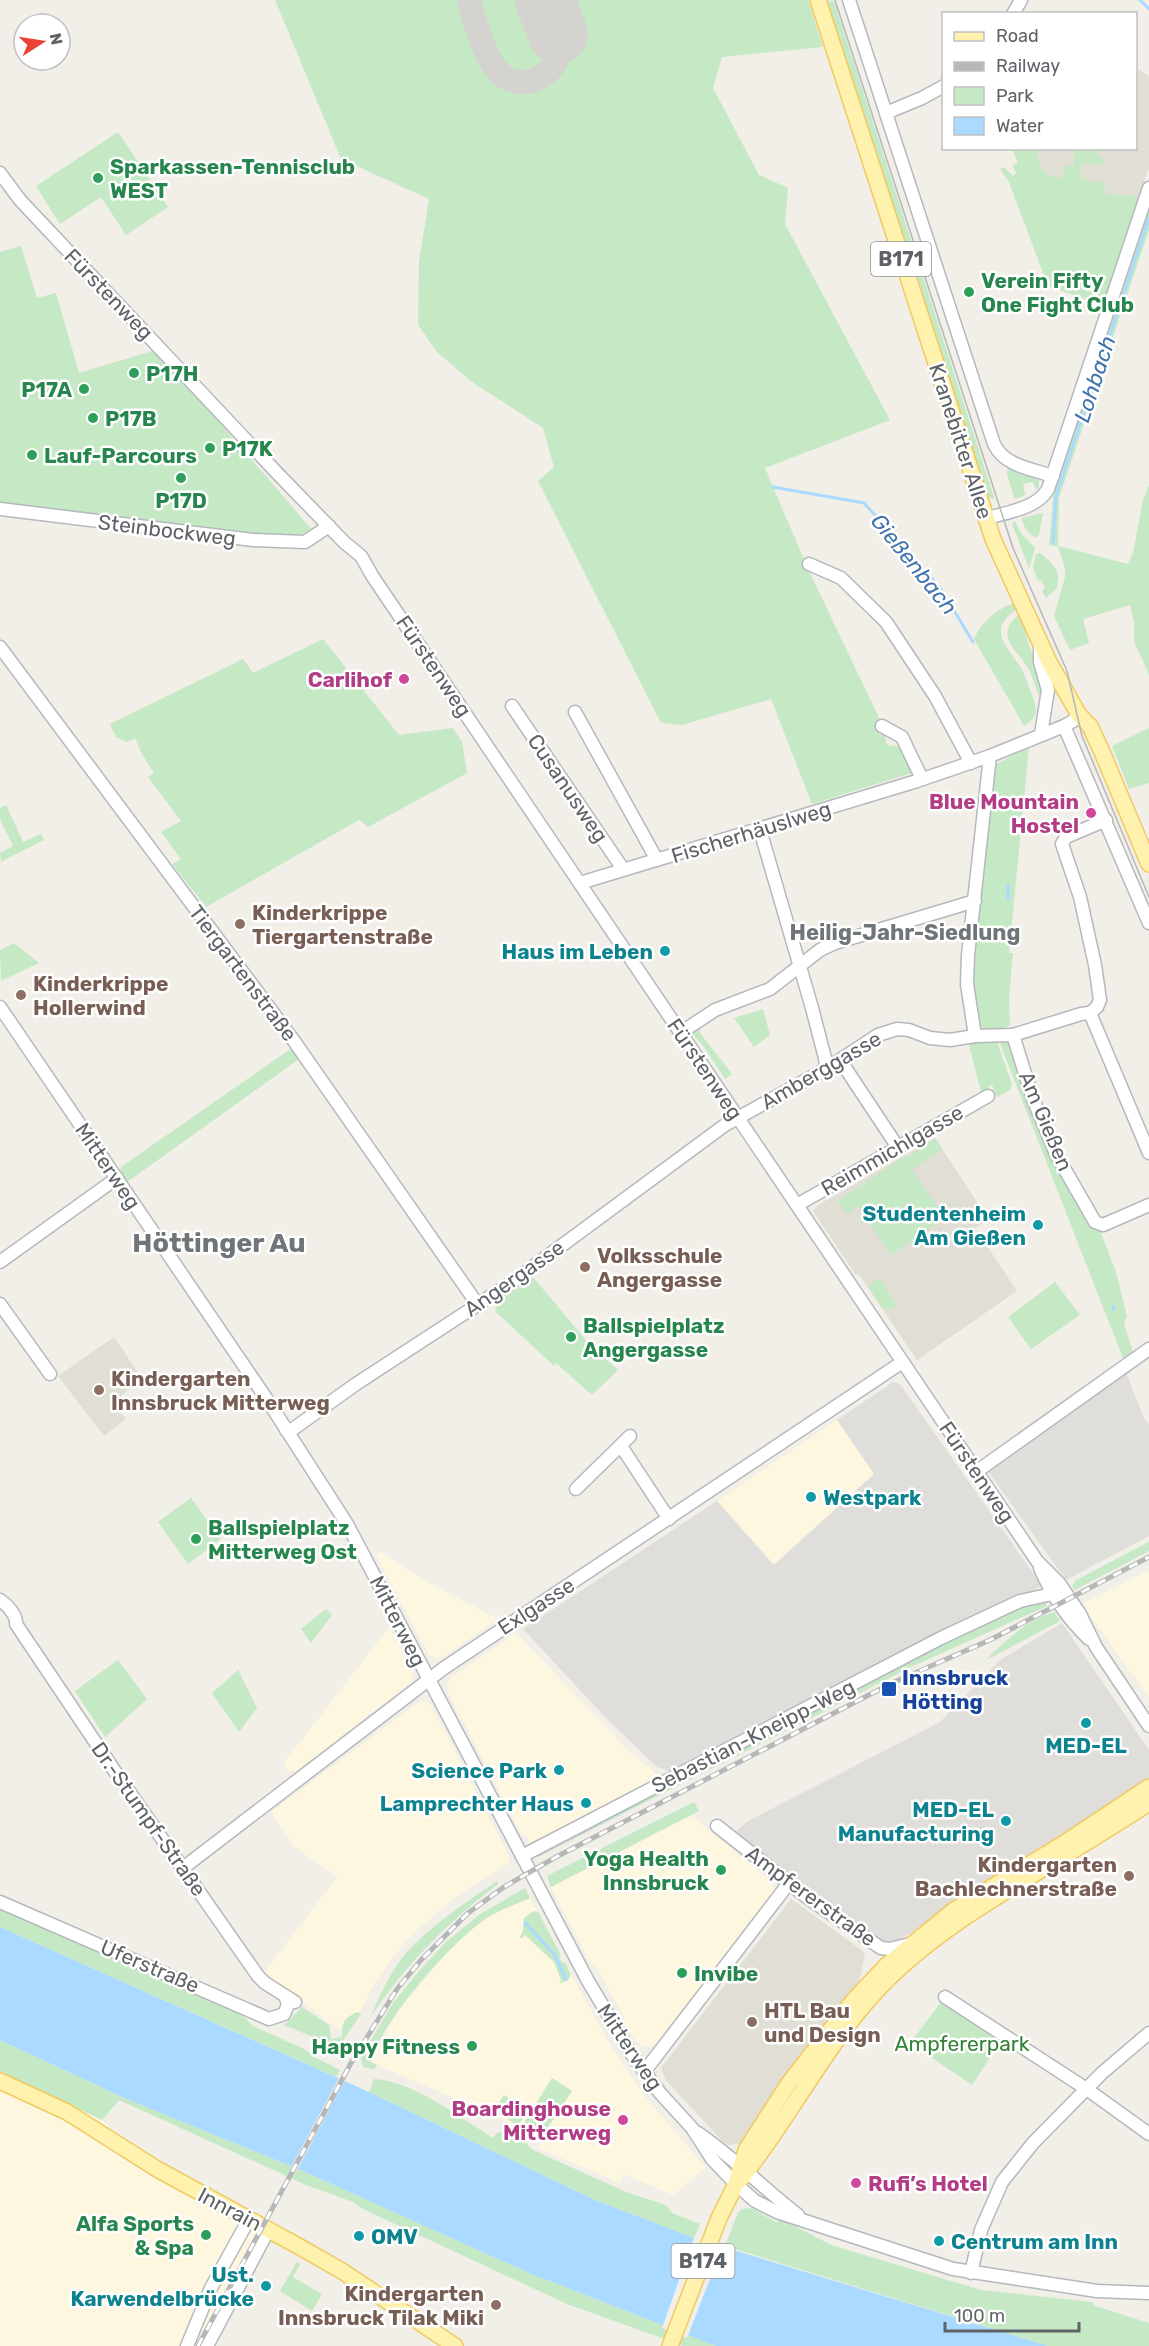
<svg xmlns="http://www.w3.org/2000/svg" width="1149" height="2346" viewBox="0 0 1149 2346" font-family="Rubik,sans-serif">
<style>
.commercial{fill:#fef7e0}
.industrial{fill:#e0deda}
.education{fill:#e1ded6}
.green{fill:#c5e8c5}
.water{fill:#aadaff}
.pier{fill:#f1efe8}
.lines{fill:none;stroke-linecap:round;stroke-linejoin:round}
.stream{stroke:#aadaff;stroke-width:3}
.taxiway{stroke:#d4d3d0;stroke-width:24}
.runway{stroke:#d4d3d0;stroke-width:60}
.minor-casing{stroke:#b5b8bc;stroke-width:15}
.major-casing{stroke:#f2c960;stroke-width:18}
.minor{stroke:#fff;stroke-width:12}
.major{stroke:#fff2af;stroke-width:15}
.tram{stroke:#b6b7b8;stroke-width:1.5}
.rail-casing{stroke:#b6b7b8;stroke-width:5}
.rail{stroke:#fff;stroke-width:3;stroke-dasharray:9;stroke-linecap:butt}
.leisure-dot{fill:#2e9e5b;stroke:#fff;stroke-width:2}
.hotel-dot{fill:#d1479c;stroke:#fff;stroke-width:2}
.education-dot{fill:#8d6e63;stroke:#fff;stroke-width:2}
.culture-dot{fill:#0f9aa8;stroke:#fff;stroke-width:2}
.transit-dot{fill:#1a4fb4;stroke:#fff;stroke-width:2}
.labels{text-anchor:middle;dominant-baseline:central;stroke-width:5;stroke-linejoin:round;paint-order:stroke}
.shield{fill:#fff;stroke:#8f9295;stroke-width:1.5}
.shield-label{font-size:20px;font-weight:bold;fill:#5f6368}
.leisure-label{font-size:21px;font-weight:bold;fill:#27864d;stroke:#fff;text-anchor:start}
.street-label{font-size:21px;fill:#5f6368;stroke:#fff}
.hotel-label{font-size:21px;font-weight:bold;fill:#b23c85;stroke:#fff;text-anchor:end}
.education-label{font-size:21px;font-weight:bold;fill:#785e54;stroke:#fff;text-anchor:start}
.culture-label{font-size:21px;font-weight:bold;fill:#0d838f;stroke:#fff;text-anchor:end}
.transit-label{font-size:21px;font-weight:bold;fill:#164399;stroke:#fff;text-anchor:start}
.park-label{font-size:21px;fill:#348238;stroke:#fff}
.water-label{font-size:22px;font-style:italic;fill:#4174aa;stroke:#fff}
.neighbourhood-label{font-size:22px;font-weight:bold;fill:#70757a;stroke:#fff}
.district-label{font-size:27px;font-weight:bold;fill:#70757a;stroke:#fff}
</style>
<rect width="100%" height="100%" fill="#f1efe8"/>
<g class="commercial">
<path d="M837,1420L874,1474L773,1565L717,1501Z"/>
<path d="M380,1552L424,1580L498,1619L442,1658H435L429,1655L376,1555Z"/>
<path d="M1149,1570V1698L1082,1604Z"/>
<path d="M389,1627L413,1671L412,1682L295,1772L288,1771L284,1763Z"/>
<path d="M516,1633L631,1753L654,1772V1781L530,1843L526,1836L521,1833L448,1692L447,1684L452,1677Z"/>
<path d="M420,1701H426L431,1705L510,1858L508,1864L458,1895L417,1930L401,1947L375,1983L352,2027L337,2028L264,1973L337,1877L295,1847L271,1812Z"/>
<path d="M691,1815L772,1882L775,1892L659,2043L645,2047L636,2041L626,2026L623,2015L596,1966L591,1964L551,1887Z"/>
<path d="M530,1898L561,1955L559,1957L563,1963H565L613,2050L649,2102L706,2167L673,2195L624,2174L619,2183L538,2148L543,2139L480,2109L370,2062L397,2013L451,1947L486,1918Z"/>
<path d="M0,2071L102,2120L127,2143L264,2218L195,2346H0Z"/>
</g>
<g class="industrial">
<path d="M1123,1372L1127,1375L1144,1418L1149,1425V1536L1066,1580L987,1470Z"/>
<path d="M893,1382L900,1384L1042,1586L678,1771H669L657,1767L606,1718L523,1629L717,1501L774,1565L874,1474L837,1420Z"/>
<path d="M1062,1623L1149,1750V1779L895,1943H883L794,1884L733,1834L748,1821L940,1722L1000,1660Z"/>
</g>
<g class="education">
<path d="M1136,68L1149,76V168L1128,226L1040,171L1035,156L1037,149L1136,148Z"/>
<path d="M935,1138L988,1219L975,1228L1017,1291L917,1360L860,1276L855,1274L813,1211L818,1205Z"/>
<path d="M114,1337L143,1380L122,1395L119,1411L126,1419L104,1436L58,1376Z"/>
<path d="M791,1899L863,1951L865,1954L860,1979L855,1988L768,2101L743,2140L739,2144L728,2145L724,2143L665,2079L661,2068Z"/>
</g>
<g class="green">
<path d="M275,0H808L823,47L722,57L713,88L759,175L788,188L785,224L890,420L765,468L809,571L882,724L887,745L904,747L915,772L812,804L771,699L682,725L661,723L538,481L554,467L543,428L472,382L437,352L418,325L419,262L429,199L341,159Z"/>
<path d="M823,0L834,1L994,497L993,500L983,492Z"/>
<path d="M118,132L168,207L126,235L101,197L60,224L36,186Z"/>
<path d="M1012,149H1038C1036,165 1045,179 1063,178V166H1074V149H1095L1098,151V157L1103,158L1102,165L1081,164V178H1086V181L1105,182V194L1140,196L1104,306L1048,286L1009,182L1000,169L1004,167L1013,176L1017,173L1012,166L1018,163Z"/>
<path d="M1149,204V230L1059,498L1058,546L1128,564L1133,553L1143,500L1149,485V675L1134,641V622L1130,605L1083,619L1089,643L1070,650L1054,616L1065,577V568L1058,547L1049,545L1054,485Z"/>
<path d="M21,246L37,298L56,293L79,373L152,351L219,422L246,454H247L312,530L298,535L282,534L281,537L252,536L0,505V252Z"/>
<path d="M1008,466L1039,478V488L1036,490L1033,482L1023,484L1025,494L1024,496L1015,499L1007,475Z"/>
<path d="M1043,513L1039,535L1035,538L1026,530L1021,518Z"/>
<path d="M1015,521L1021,533L1035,548L1029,569L1012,523Z"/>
<path d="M1040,553C1052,563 1062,571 1057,588L1046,598L1042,591L1045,588L1041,580L1038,581L1033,567L1036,554Z"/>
<path d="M1015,603L1017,609C986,630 1007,646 1021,668C1026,677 1028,686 1032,695C1038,710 1038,717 1024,726L974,639C981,623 997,608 1015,603Z"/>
<path d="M1019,614C1024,624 1025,631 1028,641C1036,668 1047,669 1042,701C1036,691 1034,680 1029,670C1017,648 993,637 1019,614Z"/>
<path d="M323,639L399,735L453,728L462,742L467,773L368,827L359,820L206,907L172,864L181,859L161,832L181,821L148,777L154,773L142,754L135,738L127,742L116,737L110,724L243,659L253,673Z"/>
<path d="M1149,728V783L1129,789L1112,746Z"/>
<path d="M1029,747L1009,953H1013L1009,999L1010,1025L996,1032L972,1024L967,984L993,766Z"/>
<path d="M6,805L23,842L41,834L44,840L1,862L0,853L13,846L0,819V808Z"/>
<path d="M14,943L39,963L1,981L0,950Z"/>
<path d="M763,1009L770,1035L754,1047L734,1018Z"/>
<path d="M698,1028H700V1033L732,1074L725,1079L705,1048L692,1033Z"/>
<path d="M982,1039L997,1042L1012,1084L1010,1090L997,1097L992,1085L981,1092L968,1041Z"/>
<path d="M1012,1039L1033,1099L1098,1225L1116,1272L1127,1316L1124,1323L1135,1359L1126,1366L999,1041Z"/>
<path d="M292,1048L299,1059L127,1182L120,1172L121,1167Z"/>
<path d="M935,1138L943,1149L912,1169L945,1218L891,1255L858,1206L847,1214L838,1201L906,1155L908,1157Z"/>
<path d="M533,1277L590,1345L618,1370L592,1395L556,1363L554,1366L495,1311L498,1302Z"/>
<path d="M879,1278L897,1305L890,1310L882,1308L868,1287Z"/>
<path d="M1055,1282L1080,1315L1031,1349L1008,1317Z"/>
<path d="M191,1498L221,1539L188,1564L158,1522Z"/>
<path d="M1149,1542V1551L1075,1590L1072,1586L1076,1580Z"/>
<path d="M1046,1601L1047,1606L913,1666L538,1857L536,1853L930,1649L1029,1602Z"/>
<path d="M326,1609L332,1615L311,1643L301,1629Z"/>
<path d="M1054,1612L1060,1621L986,1660C1005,1641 1028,1619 1054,1612Z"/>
<path d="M118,1660L147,1699L105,1737L75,1691Z"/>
<path d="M238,1670L257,1708L239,1732L212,1693Z"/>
<path d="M694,1802L699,1811L551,1887L547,1876Z"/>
<path d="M497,1881L498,1884C448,1922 405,1965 370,2018C380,1996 390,1972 406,1953C433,1924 465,1903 497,1881Z"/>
<path d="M525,1888L530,1898C516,1904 498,1910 485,1919C450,1944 381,2021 371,2062L377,2065L374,2069L363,2067L361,2057L393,2003L420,1970L446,1942L479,1915Z"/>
<path d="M0,1907L192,1988L241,2014L253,2026L304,2049L316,2058L340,2070L336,2077L0,1927Z"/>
<path d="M534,1911L538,1912L561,1955L559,1957L563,1963L565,1962L571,1975L568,1980L559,1984L561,1980L554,1962L525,1935L521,1939L520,1937L523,1931L524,1918Z"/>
<path d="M945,1997L1004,2036L972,2085L910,2043Z"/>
<path d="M302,2007L329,2025L331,2039L342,2037C342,2022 343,2019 357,2012L361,2014L335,2052L325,2042L284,2025Z"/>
<path d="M0,2040L122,2097L305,2172L529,2273L716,2346H684L567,2304L361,2208L353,2202L306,2185L119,2100L102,2120L0,2071Z"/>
<path d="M552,2078L572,2091L543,2135L524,2123Z"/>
<path d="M374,2079C413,2081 461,2118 493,2138L497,2133L512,2130L533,2150L626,2192L666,2205L672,2213L700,2224L694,2238L595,2200L369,2092Z"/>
<path d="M504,2095L528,2110L518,2126L494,2110Z"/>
<path d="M751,2208L776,2222L783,2220L831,2245L981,2290L1092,2302L1095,2306L1149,2323V2346H1048L725,2246L738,2213L742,2209Z"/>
<path d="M297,2262L300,2264L293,2277L322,2294L312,2311L280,2291Z"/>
</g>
<path class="water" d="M0,1927L369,2092L595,2200L694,2238L1048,2346H716L529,2273L305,2172L122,2097L0,2040Z"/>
<g class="pier">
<path d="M340,2076L346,2078L296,2172L290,2169Z"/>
<path d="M695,2235L724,2243L687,2338L662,2328Z"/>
</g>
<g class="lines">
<g class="stream">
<path d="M1140,0L1149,9"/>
<path d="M773,487L864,503L941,589L973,642"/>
<path d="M1053,543L1056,496L1149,218"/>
<path d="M1008,885V900"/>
<path d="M1113,1306L1114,1309"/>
<path d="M525,1923L554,1954L566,1979"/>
</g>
<path class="taxiway" d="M469,0C472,16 486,57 496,69C521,100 570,71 558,34"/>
<path class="runway" d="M545,0L558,34"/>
<defs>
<g id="minor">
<path d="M849,0L994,444C1004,466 1032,469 1053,476"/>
<path d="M1013,14L1021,0"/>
<path d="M886,113L922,98L944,86"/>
<path d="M0,173L20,200L279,475L345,543L361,556L373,577L1037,1561L1059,1583L1080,1614L1096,1647L1149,1726"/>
<path d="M0,509L253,540L305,542L329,526"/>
<path d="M985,519C1006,512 1037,509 1048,489L1149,188"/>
<path d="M809,564L841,578L886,622L935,696L971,763"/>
<path d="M1040,646V662L1048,690L1041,734"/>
<path d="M0,647L294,1041L478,1305"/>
<path d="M512,706L623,869"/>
<path d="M575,712L657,860"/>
<path d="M882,726L902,737L922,779"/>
<path d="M1064,726L1149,923"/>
<path d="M1106,820L1066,837L1062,844L1080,897L1095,965L1100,1000L1097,1007L1090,1013L1149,1153"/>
<path d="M760,830L812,1008L825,1058L826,1069"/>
<path d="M580,883L917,781L990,756L1064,726L1073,721L1079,715"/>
<path d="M0,1007L266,1398L347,1524L588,1981L631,2053L660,2093L692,2128L712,2159L736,2184L755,2201L777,2212L953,2269L1097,2291L1149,2293"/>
<path d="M1090,1013L1081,1014L1013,1035L1033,1099L1056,1154L1095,1222L1103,1225L1149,1205"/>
<path d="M680,1033L715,1010L770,989L820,950L835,943L975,901"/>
<path d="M975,1036L967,984L968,955L990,756"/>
<path d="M840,1060L897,1146"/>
<path d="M797,1205L988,1096"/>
<path d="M0,1262L117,1178"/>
<path d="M0,1304L50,1374"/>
<path d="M286,1430L293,1429L356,1384L511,1283L725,1125L826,1069L878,1035L897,1029L909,1030L930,1038L950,1040L975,1036L1013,1035"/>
<path d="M621,1446L669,1519"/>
<path d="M976,1472L1149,1349"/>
<path d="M576,1489L630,1436"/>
<path d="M1040,1568C1052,1596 1067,1618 1089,1639"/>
<path d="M0,1600C7,1605 17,1615 16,1624L114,1770L258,1976L265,1983L295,2002"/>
<path d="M717,1826L808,1898L881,1948L890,1949L910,1944"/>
<path d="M522,1856L941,1638L1020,1601L1052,1594"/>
<path d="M183,1868L444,1668L901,1363"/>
<path d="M0,1902L269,2019L284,2014L288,2005L286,1998"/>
<path d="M945,1997L1088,2090L1149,2134"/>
<path d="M644,2072L789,1883"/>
<path d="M698,2133C734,2158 764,2189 798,2215"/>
<path d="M971,2273L981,2230L1002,2182L1033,2143L1102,2073L1149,2033"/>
<path d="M187,2346L211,2288L249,2219"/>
<path d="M207,2346L269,2229"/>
</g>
<g id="major">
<path d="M818,0L993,539L1049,662L1079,715L1090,726L1102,752L1149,864"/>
<path d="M0,2081L67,2112L157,2169L300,2247L342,2271L455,2346"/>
<path d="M740,2180C791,2117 826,2043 882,1985C932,1934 995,1897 1056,1861C1087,1842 1118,1823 1149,1803"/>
<path d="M670,2346L719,2218L736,2184L746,2150L789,2083L853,2001L887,1965L953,1911L1063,1844L1149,1787"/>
</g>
</defs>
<use href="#minor" class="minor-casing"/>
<use href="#major" class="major-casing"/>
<use href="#minor" class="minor"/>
<use href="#major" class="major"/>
<path class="tram" d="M835,0L1013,548L1067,671L1082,736L1149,897"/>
<defs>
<path id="rail" d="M198,2346L351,2063L397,1989L422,1959L468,1913L504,1887L556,1857L892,1683L990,1640L1149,1557"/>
</defs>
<use href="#rail" class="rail-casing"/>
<use href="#rail" class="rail"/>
</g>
<g class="leisure-dot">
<circle cx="98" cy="178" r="6"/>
<circle cx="969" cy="292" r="6"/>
<circle cx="134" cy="373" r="6"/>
<circle cx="84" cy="389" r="6"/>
<circle cx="93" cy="418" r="6"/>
<circle cx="210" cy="448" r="6"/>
<circle cx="32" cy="455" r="6"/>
<circle cx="181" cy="478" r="6"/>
<circle cx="571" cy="1337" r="6"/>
<circle cx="196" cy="1539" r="6"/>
<circle cx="721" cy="1870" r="6"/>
<circle cx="682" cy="1973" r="6"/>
<circle cx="472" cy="2046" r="6"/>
<circle cx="206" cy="2235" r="6"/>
</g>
<g class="hotel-dot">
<circle cx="404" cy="679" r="6"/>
<circle cx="1091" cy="813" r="6"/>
<circle cx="623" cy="2120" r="6"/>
<circle cx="856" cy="2183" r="6"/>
</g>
<g class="education-dot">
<circle cx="240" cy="924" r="6"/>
<circle cx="21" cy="995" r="6"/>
<circle cx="585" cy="1267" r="6"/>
<circle cx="99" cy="1390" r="6"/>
<circle cx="1129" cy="1876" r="6"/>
<circle cx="752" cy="2022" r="6"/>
<circle cx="496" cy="2305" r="6"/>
</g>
<g class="culture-dot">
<circle cx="665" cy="951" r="6"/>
<circle cx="1038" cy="1225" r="6"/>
<circle cx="811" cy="1497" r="6"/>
<circle cx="1086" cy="1723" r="6"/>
<circle cx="559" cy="1770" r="6"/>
<circle cx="586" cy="1803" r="6"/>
<circle cx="1006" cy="1821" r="6"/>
<circle cx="359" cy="2236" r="6"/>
<circle cx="939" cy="2241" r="6"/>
<circle cx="266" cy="2286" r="6"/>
</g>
<rect class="transit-dot" x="881" y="1681" width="16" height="16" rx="3"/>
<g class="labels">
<g class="shield">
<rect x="871" y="242" width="60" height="34" rx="4.5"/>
<rect x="671.5" y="2244" width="63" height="34" rx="4.5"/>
</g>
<g class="shield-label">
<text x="901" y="259">B171</text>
<text x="703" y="2261">B174</text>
</g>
<g class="leisure-label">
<text x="110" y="166">Sparkassen-Tennisclub<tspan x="110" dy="24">WEST</tspan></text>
<text x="981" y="280">Verein Fifty<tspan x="981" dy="24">One Fight Club</tspan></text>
<text x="146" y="373">P17H</text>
<text x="72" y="389" text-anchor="end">P17A</text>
<text x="105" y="418">P17B</text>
<text x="222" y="448">P17K</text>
<text x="44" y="455">Lauf-Parcours</text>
<text x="181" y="500" text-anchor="middle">P17D</text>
<text x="583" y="1325">Ballspielplatz<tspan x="583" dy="24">Angergasse</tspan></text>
<text x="208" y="1527">Ballspielplatz<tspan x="208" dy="24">Mitterweg Ost</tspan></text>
<text x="709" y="1858" text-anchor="end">Yoga Health<tspan x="709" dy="24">Innsbruck</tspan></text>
<text x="694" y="1973">Invibe</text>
<text x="460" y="2046" text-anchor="end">Happy Fitness</text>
<text x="194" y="2223" text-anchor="end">Alfa Sports<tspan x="194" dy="24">&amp; Spa</tspan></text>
</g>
<g class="street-label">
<text transform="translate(109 294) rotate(46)">Fürstenweg</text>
<text transform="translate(961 441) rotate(72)">Kranebitter Allee</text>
<text transform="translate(167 530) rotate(7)">Steinbockweg</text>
<text transform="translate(434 666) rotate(56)">Fürstenweg</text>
<text transform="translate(568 788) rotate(56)">Cusanusweg</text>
<text transform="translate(751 832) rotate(-17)">Fischerhäuslweg</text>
<text transform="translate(243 973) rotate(53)">Tiergartenstraße</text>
<text transform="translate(705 1069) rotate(56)">Fürstenweg</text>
<text transform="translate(821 1070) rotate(-30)">Amberggasse</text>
<text transform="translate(1046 1121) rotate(67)">Am Gießen</text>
<text transform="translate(892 1150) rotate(-30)">Reimmichlgasse</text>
<text transform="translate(108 1166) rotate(56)">Mitterweg</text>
<text transform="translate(514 1278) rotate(-35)">Angergasse</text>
<text transform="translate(977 1472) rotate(56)">Fürstenweg</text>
<text transform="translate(536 1606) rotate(-33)">Exlgasse</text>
<text transform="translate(398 1621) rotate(63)">Mitterweg</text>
<text transform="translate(753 1736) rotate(-27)">Sebastian-Kneipp-Weg</text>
<text transform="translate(149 1819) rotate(55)">Dr.-Stumpf-Straße</text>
<text transform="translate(811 1896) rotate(36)">Ampfererstraße</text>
<text transform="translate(150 1966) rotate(23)">Uferstraße</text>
<text transform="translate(630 2047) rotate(56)">Mitterweg</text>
<text transform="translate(230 2209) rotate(28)">Innrain</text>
</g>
<g class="hotel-label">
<text x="392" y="679">Carlihof</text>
<text x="1079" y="801">Blue Mountain<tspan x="1079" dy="24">Hostel</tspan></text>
<text x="611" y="2108">Boardinghouse<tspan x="611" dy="24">Mitterweg</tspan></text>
<text x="868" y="2183" text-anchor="start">Rufi’s Hotel</text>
</g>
<g class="education-label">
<text x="252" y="912">Kinderkrippe<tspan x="252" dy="24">Tiergartenstraße</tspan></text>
<text x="33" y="983">Kinderkrippe<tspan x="33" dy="24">Hollerwind</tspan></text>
<text x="597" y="1255">Volksschule<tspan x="597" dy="24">Angergasse</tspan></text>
<text x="111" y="1378">Kindergarten<tspan x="111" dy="24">Innsbruck Mitterweg</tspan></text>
<text x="1117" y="1864" text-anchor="end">Kindergarten<tspan x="1117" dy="24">Bachlechnerstraße</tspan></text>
<text x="764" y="2010">HTL Bau<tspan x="764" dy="24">und Design</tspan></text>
<text x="484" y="2293" text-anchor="end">Kindergarten<tspan x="484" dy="24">Innsbruck Tilak Miki</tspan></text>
</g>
<g class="culture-label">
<text x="653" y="951">Haus im Leben</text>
<text x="1026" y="1213">Studentenheim<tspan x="1026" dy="24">Am Gießen</tspan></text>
<text x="823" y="1497" text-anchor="start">Westpark</text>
<text x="1086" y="1745" text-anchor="middle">MED-EL</text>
<text x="547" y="1770">Science Park</text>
<text x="574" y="1803">Lamprechter Haus</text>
<text x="994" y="1809">MED-EL<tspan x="994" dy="24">Manufacturing</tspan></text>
<text x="371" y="2236" text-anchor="start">OMV</text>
<text x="951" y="2241" text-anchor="start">Centrum am Inn</text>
<text x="254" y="2274">Ust.<tspan x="254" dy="24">Karwendelbrücke</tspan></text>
</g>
<g class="transit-label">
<text x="902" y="1677">Innsbruck<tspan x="902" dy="24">Hötting</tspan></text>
</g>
<g class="park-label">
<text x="962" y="2043">Ampfererpark</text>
</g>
<g class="water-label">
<text transform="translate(1095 379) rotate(-72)">Lohbach</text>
<text transform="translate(914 564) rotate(51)">Gießenbach</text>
</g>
<g class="neighbourhood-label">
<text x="905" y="932">Heilig-Jahr-Siedlung</text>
</g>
<g class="district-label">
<text x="219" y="1243">Höttinger Au</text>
</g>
</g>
<rect x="942" y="12" width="195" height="138" fill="#ffffff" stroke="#bfc1c3" stroke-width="1.5"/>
<rect x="954" y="32" width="30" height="9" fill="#fff2af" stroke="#bfc1c3" stroke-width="1.5"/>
<text x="996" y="42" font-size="18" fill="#5f6368">Road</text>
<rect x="954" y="62" width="30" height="9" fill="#b6b7b8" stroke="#bfc1c3" stroke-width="1.5"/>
<text x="996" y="72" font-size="18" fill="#5f6368">Railway</text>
<rect x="954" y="87" width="30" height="18" fill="#c5e8c5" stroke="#bfc1c3" stroke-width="1.5"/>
<text x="996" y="102" font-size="18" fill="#5f6368">Park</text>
<rect x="954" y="117" width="30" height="18" fill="#aadaff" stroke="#bfc1c3" stroke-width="1.5"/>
<text x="996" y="132" font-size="18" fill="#5f6368">Water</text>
<g transform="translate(42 42) rotate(78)"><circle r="28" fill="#ffffff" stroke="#bfc1c3" stroke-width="1.5"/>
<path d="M0-4.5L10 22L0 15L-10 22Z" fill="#ea4335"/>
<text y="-9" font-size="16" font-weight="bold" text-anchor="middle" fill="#5f6368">N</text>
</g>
<path d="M945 2322v9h134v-9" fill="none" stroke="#5f6368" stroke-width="3"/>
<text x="954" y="2322" font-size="18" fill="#5f6368" stroke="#ffffff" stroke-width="4.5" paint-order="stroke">100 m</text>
</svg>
